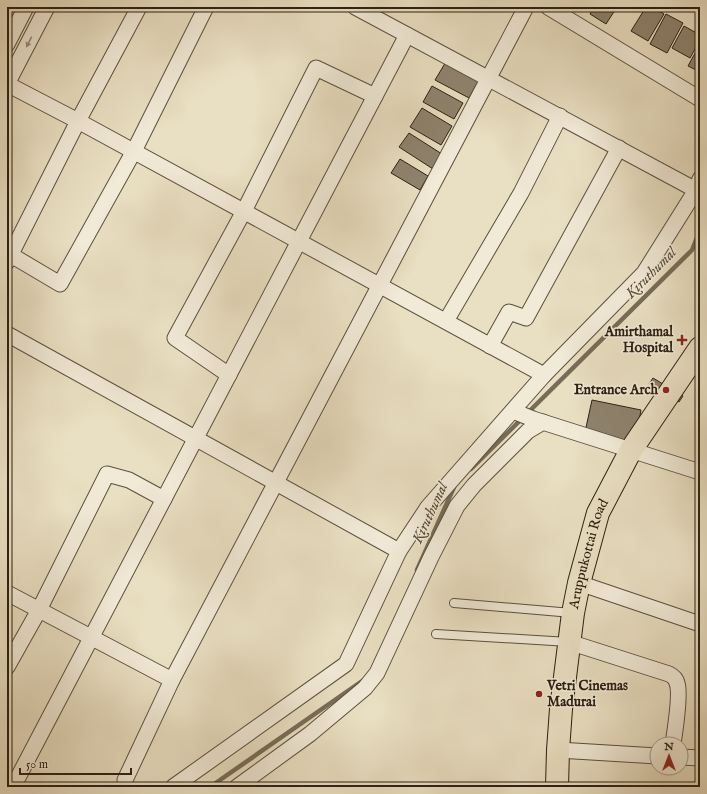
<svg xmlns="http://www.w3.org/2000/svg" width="707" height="794" viewBox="0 0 707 794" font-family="'IM FELL English',serif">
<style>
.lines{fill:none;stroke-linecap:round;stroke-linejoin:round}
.stream{stroke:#776c58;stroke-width:4.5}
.building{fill:#8e836e;stroke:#2c2012}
.service-casing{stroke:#5b503e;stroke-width:10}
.minor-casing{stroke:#5b503e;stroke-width:17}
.primary-casing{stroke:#2c2012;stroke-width:24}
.service{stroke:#f1ead7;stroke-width:8}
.minor{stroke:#f1ead7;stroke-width:15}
.primary{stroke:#e9dfc2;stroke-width:22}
.oneway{fill:#988f7e}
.poi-dot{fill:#8f2418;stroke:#f1ead7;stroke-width:1.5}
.labels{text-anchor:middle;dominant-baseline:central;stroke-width:3;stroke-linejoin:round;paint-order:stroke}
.poi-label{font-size:14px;font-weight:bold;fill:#2c2012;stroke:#f1ead7;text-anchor:end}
.street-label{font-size:14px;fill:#2c2012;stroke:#f1ead7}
.water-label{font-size:15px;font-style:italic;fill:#584c3b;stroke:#f1ead7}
</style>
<rect width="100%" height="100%" fill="#e9dfc2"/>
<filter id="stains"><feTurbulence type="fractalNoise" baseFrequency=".005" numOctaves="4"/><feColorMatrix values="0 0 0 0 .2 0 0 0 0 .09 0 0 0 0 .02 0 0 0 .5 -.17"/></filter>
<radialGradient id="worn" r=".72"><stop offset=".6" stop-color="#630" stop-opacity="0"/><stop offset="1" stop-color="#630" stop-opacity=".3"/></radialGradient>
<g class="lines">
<g class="stream">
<path d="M471,469L692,250L700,230"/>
<path d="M417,570L455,485"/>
<path d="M210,787L365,679"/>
</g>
</g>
<g class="building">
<path d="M594,7H617L606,24L590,14Z"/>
<path d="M646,7H653L664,14L648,41L631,31Z"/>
<path d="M666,14L683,23L667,53L650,44Z"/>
<path d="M684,26L700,35V40L690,58L672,48Z"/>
<path d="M700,44V72L688,66Z"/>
<path d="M447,60L480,78L469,98L435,80Z"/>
<path d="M432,86L463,103L454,119L423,102Z"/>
<path d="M422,108L452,126L441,145L410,127Z"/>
<path d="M409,133L442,154L433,169L399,147Z"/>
<path d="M400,159L428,176L420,190L391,173Z"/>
<path d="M653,378L683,396L679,402L649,384Z"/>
<path d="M592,400L641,410L635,442L585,432Z"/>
</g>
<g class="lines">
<defs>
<g id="service">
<path d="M454,603L572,613"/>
<path d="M436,634L569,642"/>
</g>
<g id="minor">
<path d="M355,7L696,190"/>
<path d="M548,7L700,99"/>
<path d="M7,44L26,7"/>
<path d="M7,84L78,121L544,375"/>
<path d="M7,84L47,7"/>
<path d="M11,255L60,284L134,151L206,7"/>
<path d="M7,262L78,121L139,7"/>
<path d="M446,321L521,193L560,116"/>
<path d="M7,334L399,551"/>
<path d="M490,346L509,312L526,318L619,148"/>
<path d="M229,375L175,338L244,211L316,68L375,96"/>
<path d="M513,411L533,419L700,472"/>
<path d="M579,583L700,624"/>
<path d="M9,594L172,680"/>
<path d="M569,642L669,674C673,676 676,678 677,683C681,693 675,731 673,744"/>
<path d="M7,667L39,610L107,474L129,480L164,499"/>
<path d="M558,750L657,756"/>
<path d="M681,757L700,758"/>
<path d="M125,780L172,680L526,7"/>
<path d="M13,787L407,35"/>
<path d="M173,787L346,664L399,551L428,507L544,375L644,273L696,190L700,179"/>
<path d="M237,787L310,734L365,688L377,673L431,557L457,506L474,485L528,431L543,422"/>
</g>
<g id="primary">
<path id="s1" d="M557,787L558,750L561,709L573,613L579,583L598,513L631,450L700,348"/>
</g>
</defs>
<use href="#service" class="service-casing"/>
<use href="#minor" class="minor-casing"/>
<use href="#primary" class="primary-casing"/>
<use href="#service" class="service"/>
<use href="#minor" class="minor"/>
<use href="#primary" class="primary"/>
</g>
<defs><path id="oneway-solid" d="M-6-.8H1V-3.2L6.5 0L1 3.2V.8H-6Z"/></defs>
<use class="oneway" href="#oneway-solid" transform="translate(29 42) rotate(117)"/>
<g class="poi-dot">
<path d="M680 334h4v4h4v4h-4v4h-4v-4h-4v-4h4z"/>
<circle cx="666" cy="390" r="4"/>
<circle cx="539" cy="694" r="4"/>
</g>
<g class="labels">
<g class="poi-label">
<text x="673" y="332">Amirthamal<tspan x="673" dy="16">Hospital</tspan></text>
<text x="658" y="390">Entrance Arch</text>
<text x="547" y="686" text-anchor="start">Vetri Cinemas<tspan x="547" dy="16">Madurai</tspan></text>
</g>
<g class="street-label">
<text stroke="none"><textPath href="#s1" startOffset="236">Aruppukottai Road</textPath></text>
</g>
<g class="water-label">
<text transform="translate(651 273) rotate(-45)">Kiruthumal</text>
<text transform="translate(430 513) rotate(-65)">Kiruthumal</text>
</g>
</g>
<rect width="707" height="794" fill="none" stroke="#e9dfc2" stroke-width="24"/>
<rect x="8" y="8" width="691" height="778" fill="none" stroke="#2c2012" stroke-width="2"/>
<rect x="12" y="12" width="683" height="770" fill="none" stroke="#2c2012"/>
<g transform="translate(669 756)"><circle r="19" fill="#f1ead7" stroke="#a29988"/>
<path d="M0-3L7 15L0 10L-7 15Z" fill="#8f2418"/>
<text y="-6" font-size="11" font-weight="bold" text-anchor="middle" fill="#2c2012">N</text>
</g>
<path d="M20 768v6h111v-6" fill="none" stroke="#2c2012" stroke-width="2"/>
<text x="26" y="768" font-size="12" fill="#2c2012" stroke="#f1ead7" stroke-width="3" paint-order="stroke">50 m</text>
<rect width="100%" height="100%" filter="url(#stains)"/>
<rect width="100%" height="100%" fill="url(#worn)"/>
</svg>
